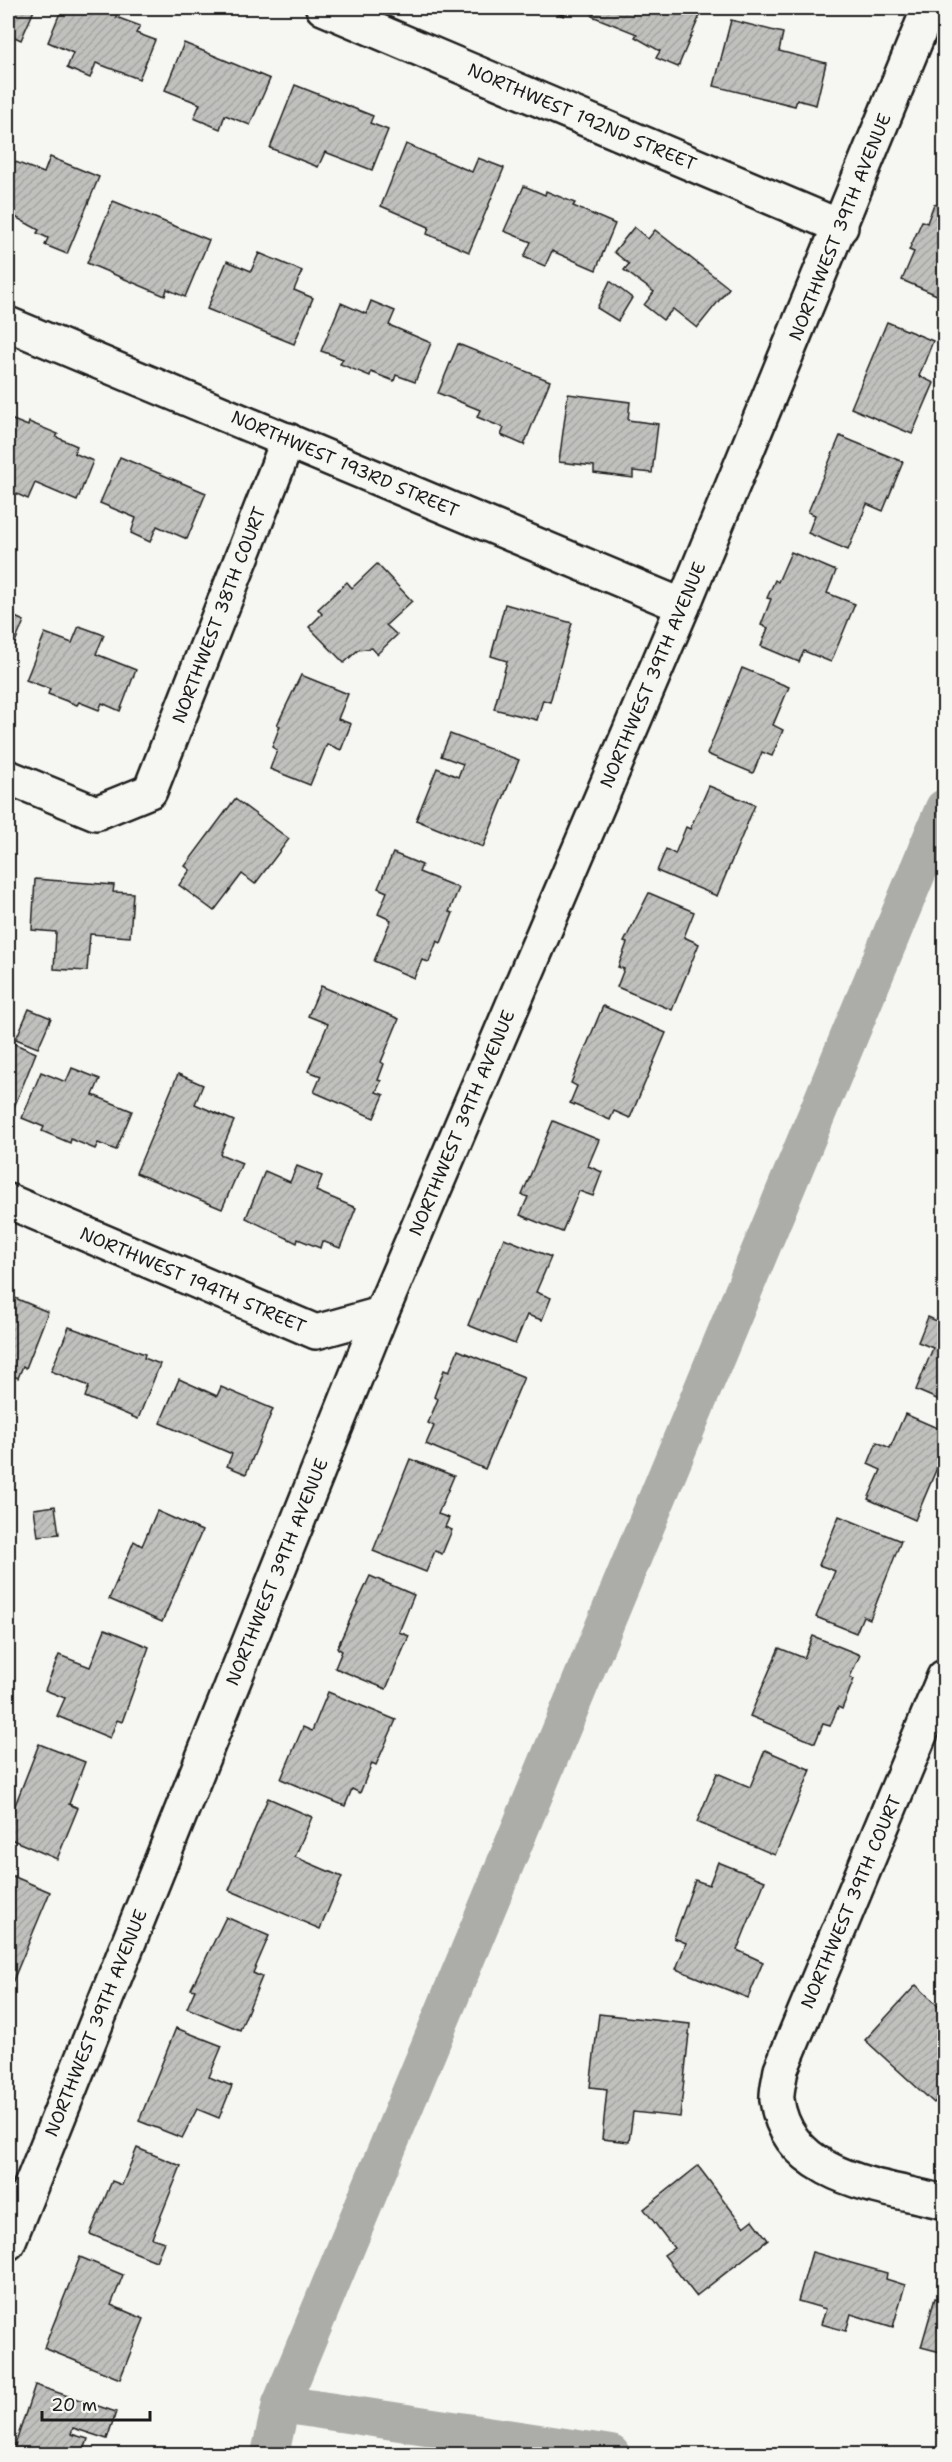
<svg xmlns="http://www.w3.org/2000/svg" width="952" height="2462" viewBox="0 0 952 2462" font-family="'Shantell Sans',sans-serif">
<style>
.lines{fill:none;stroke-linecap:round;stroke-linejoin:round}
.canal{stroke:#acaca9;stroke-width:38}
.building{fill:url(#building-hatch);stroke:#1c1c1c;stroke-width:1.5}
.minor-casing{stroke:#1c1c1c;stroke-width:38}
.minor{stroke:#f6f6f2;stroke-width:33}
.labels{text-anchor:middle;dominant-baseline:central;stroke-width:5;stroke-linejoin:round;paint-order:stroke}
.street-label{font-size:18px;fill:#1c1c1c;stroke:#f6f6f2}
</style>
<defs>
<pattern id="building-hatch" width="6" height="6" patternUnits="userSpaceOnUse" patternTransform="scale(1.5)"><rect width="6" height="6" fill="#c0c0bd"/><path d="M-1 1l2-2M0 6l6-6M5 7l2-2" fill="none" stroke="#a4a4a2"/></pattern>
</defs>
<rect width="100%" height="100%" fill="#f6f6f2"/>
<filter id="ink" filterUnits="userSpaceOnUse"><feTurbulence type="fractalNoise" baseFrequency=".0167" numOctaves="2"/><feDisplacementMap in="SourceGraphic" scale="12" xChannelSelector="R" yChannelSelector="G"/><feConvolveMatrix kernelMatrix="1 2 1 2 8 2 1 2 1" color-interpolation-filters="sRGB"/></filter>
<g filter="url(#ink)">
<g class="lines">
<g class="canal">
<path d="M281,2404L611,2454"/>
<path d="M270,2454L281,2404L944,808"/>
</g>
</g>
<g class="building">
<path d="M8,8H35L21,40L8,34Z"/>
<path d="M62,8H106L117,12L116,17L140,26L136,33L155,40L139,79L96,63L90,78L67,68L73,53L48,42Z"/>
<path d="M545,8H568L564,16Z"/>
<path d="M595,8H703L678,67L656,58L660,51L635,37L637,34L592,16Z"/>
<path d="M731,20L783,33L779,51L826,63L816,105L797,100L795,106L714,86Z"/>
<path d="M184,43L270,79L250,125L225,115L220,129L194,118L200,104L165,90Z"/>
<path d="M295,85L373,116L370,123L388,130L372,170L325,152L318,167L270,148Z"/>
<path d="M406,144L472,172L478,158L504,168L469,252L427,234L429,227L381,206Z"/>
<path d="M50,157L99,177L67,254L45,245L48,238L37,233L39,230L8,213V159L44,173Z"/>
<path d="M524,186L545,195L546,191L575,203L573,206L615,224L596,270L552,251L545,266L524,257L531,242L504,231Z"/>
<path d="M113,201L209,240L185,297L167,289L165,296L87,263Z"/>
<path d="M934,204L944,208V298L902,280L914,252L909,250L922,221L927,223Z"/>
<path d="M634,227L648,239L655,230L729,288L697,328L673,309L663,320L644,305L654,292L624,270L629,264L614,252Z"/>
<path d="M259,253L302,271L294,290L313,298L294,344L207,309L227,261L251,271Z"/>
<path d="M610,281L632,298L618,321L597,308Z"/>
<path d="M371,301L395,311L389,325L431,343L415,382L396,375L394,381L371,372L370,376L340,364L343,359L321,351L341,303L366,314Z"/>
<path d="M887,322L933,341L919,376L934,383L912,434L851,408Z"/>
<path d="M458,344L550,381L524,445L501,435L504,428L477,417L480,410L438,393Z"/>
<path d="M568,394L630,402L628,420L658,424L652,473L633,471V478L594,473V466L559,462Z"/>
<path d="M8,418L28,426L29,422L58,434L56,437L77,446L74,453L93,461L77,501L35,483L28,499L8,490L11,473L8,472Z"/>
<path d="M840,436L903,462L883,511L867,504L848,550L808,533L815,515L808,512Z"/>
<path d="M120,457L206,493L187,539L157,526L150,542L131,533L136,518L100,503Z"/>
<path d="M791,552L836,571L827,593L855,604L831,662L804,651L799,662L761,646L768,628L761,625L771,599L767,598L775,580L778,582Z"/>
<path d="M377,564L412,601L386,625L397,635L377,654L372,648L358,650L344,663L309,627L322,614L318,609L347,582L352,588Z"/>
<path d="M505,604L572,623L550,702L543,700L537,720L494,709L507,661L491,656Z"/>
<path d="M8,614L24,621L8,659Z"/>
<path d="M79,626L104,635L96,654L136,670L120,711L102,703L99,710L79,702L77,705L48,694L50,689L26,680L45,633L72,643Z"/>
<path d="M742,668L789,687L773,725L783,730L772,756L762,752L753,773L707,754Z"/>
<path d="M301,675L348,694L338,719L351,724L341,750L327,744L310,785L270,769L277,750L272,747L280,726L277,725Z"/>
<path d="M450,734L519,760L483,847L416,820L437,768L458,777L463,764L441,756Z"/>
<path d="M709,786L755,805L717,896L657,871L666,849L675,854L686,827L690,829Z"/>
<path d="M235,799L289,839L255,884L242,874L214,911L179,885L190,870L185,866Z"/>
<path d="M393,853L422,865L419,872L459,888L449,912L453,913L441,943L437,941L429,962L422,960L414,978L374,961L391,920L378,914L387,892L378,888Z"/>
<path d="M35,879L114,885L113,892L133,893L130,937L90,934L87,971L54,969L56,932L32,930Z"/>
<path d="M649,893L694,912L684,937L699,944L672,1010L617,987L624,969L618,967L627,943L624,942Z"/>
<path d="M321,986L399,1019L381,1062L384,1064L378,1080L381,1081L376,1092L384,1095L374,1118L314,1092L321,1076L308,1071L328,1024L308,1016Z"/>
<path d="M603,1006L666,1033L630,1118L614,1111L610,1120L570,1103L577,1086L571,1083Z"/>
<path d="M29,1009L51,1018L38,1048L16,1039Z"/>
<path d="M8,1041L36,1053L8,1122Z"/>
<path d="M72,1068L100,1079L93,1095L132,1111L116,1150L98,1143L95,1149L71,1139L70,1143L42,1131L44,1127L22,1118L41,1072L66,1082Z"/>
<path d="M178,1074L203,1085L195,1104L234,1121L220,1154L242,1163L222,1209L136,1173Z"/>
<path d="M553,1121L599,1140L588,1166L602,1172L593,1196L579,1191L562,1232L520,1215L528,1197L522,1195Z"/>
<path d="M297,1166L322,1176L316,1191L356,1208L340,1248L322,1241L320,1248L298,1239L297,1243L246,1218L265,1171L290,1182Z"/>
<path d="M504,1238L551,1257L536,1292L551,1298L542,1320L527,1315L515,1344L468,1325Z"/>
<path d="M8,1295L48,1312L26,1368L23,1366L18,1378L8,1374Z"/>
<path d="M928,1317L943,1324L944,1320V1402L916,1390L933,1348L918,1342Z"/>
<path d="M69,1327L145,1354L144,1358L160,1364L138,1419L85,1397L89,1386L51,1371Z"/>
<path d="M458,1350L524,1377L485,1469L426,1444L434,1426L428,1423L438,1399L434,1397L444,1370L449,1372Z"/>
<path d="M179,1379L217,1396L221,1387L273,1409L246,1474L227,1466L232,1454L160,1423Z"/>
<path d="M905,1414L944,1431V1451L915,1520L868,1499L881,1470L868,1464L877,1442L890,1448Z"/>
<path d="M410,1459L454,1476L438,1514L449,1518L445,1527L452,1530L442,1554L435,1551L426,1572L373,1551Z"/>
<path d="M55,1506L59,1534L38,1536L34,1509Z"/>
<path d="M157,1511L202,1531L162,1622L109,1599L134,1541L142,1546Z"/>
<path d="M839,1516L901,1541L870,1619L863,1616L856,1633L816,1617L835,1571L819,1565Z"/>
<path d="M370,1576L414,1595L399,1632L409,1636L386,1689L335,1668L342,1651L337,1648Z"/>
<path d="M105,1629L149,1647L122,1722L117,1720L110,1738L57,1716L65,1698L45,1690L59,1655L90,1667Z"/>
<path d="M813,1636L860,1655L850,1677L854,1679L842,1709L838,1707L830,1726L823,1724L815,1743L750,1716L779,1648L804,1658Z"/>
<path d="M328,1692L396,1720L376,1765L372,1763L360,1793L352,1789L345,1806L281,1779L303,1727L312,1731Z"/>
<path d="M39,1744L85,1762L69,1804L78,1808L57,1859L8,1838L12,1819L10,1818Z"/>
<path d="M765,1750L811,1770L775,1855L697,1822L717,1773L750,1787Z"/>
<path d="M268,1798L312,1817L295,1857L342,1877L320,1929L229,1890Z"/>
<path d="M718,1862L765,1881L737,1950L763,1962L748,1998L676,1969L686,1943L674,1938L695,1880L709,1885Z"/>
<path d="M8,1874L50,1892L12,1983L8,1981Z"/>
<path d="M226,1917L269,1936L253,1973L262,1977L240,2030L187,2008L195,1990L191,1989Z"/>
<path d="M916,1985L944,2011V2091L934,2103L865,2040Z"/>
<path d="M599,2014L690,2024L680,2117L633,2112L629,2142L602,2139L607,2089L590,2087Z"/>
<path d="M176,2028L222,2046L209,2077L232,2086L219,2118L197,2109L182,2138L139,2121Z"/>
<path d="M137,2148L181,2166L152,2238L164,2242L156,2261L90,2234L112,2181L122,2185Z"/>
<path d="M698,2166L744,2227L753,2220L768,2240L696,2296L664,2255L674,2248L644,2209Z"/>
<path d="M812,2252L887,2273L886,2279L905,2285L893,2327L851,2314L846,2331L821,2324L826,2309L798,2301Z"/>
<path d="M80,2257L123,2275L111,2305L144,2319L120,2379L44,2348Z"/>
<path d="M935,2298L944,2301V2353L921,2347Z"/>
<path d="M35,2385L116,2412L107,2439L73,2428L71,2434L88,2439L83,2454H12Z"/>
</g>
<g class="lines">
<defs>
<g id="minor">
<path d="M323,8L841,227"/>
<path d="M8,324L683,606"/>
<path d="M8,777L96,813L150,791L288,440"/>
<path d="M8,1201L316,1332L381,1314"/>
<path d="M944,1677L781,2069C780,2078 776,2091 777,2100C788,2180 882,2186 944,2202"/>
<path d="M8,2243L381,1314L683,606L929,8"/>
</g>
</defs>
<use href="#minor" class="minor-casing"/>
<use href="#minor" class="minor"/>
</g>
</g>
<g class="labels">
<g class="street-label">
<text transform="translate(582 117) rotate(23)">NORTHWEST 192ND STREET</text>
<text transform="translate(840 227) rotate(-68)">NORTHWEST 39TH AVENUE</text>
<text transform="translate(345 464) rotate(23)">NORTHWEST 193RD STREET</text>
<text transform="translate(219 615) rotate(-69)">NORTHWEST 38TH COURT</text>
<text transform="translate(653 675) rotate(-67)">NORTHWEST 39TH AVENUE</text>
<text transform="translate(462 1123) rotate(-67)">NORTHWEST 39TH AVENUE</text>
<text transform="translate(193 1280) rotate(23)">NORTHWEST 194TH STREET</text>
<text transform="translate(277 1572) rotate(-68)">NORTHWEST 39TH AVENUE</text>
<text transform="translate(851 1902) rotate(-67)">NORTHWEST 39TH COURT</text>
<text transform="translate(96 2023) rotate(-68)">NORTHWEST 39TH AVENUE</text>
</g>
</g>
<rect width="952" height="2462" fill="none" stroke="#f6f6f2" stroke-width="30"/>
<rect x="15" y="15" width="922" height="2432" fill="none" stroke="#1c1c1c" stroke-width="2" filter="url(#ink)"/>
<path d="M42 2411v9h108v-9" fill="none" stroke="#1c1c1c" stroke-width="3"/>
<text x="51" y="2411" font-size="18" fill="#1c1c1c" stroke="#f6f6f2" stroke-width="4.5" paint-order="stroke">20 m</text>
</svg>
